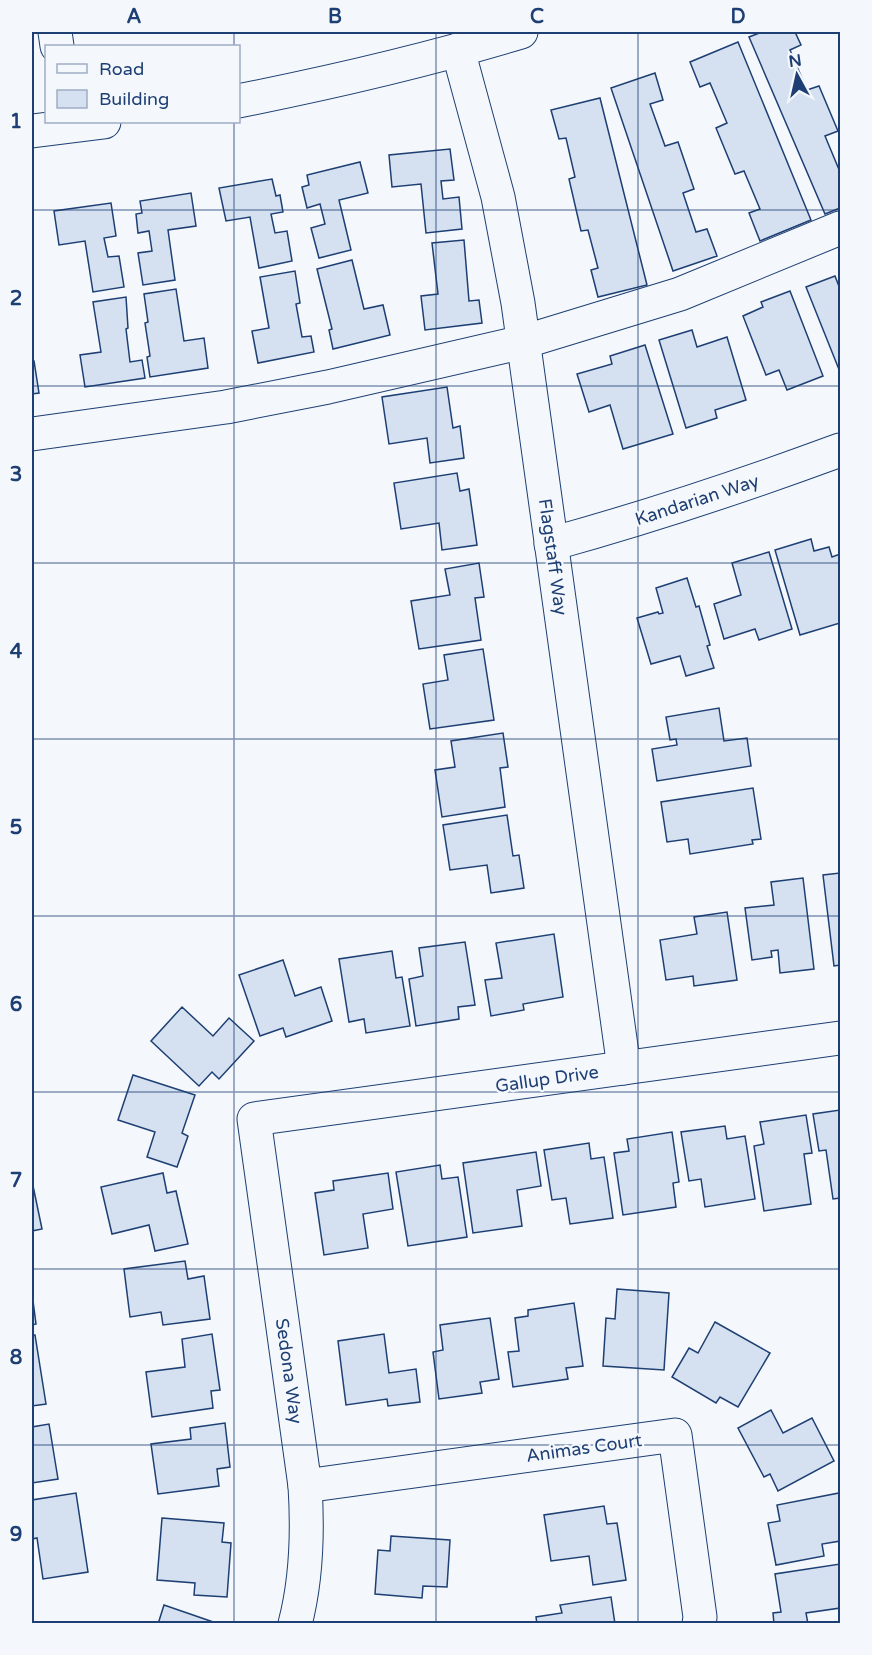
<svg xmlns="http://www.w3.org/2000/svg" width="872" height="1655" viewBox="0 0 872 1655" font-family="'Varela Round',sans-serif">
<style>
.building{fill:#d5e0f0;stroke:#1d3f73;stroke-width:1.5}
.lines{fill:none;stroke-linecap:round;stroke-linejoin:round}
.minor-casing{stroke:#1d3f73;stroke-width:35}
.minor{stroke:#f4f7fb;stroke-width:33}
.grid{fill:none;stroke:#1d3f73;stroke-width:1.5;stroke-opacity:0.55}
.labels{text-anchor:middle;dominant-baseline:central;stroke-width:4.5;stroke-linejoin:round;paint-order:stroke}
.street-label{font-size:18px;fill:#1d3f73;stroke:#f4f7fb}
.neatline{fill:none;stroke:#1d3f73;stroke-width:2}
.grid-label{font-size:20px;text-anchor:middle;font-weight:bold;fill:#1d3f73}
</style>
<rect width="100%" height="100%" fill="#f4f7fb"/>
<g class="building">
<path d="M762,32H795L801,45L790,50L807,90L819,86L838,131L825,136L840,172V208L825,214L749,37Z"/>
<path d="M738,42L811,220L760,241L749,213L760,209L744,171L735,174L716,128L727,123L710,83L700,87L690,62Z"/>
<path d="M655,73L663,100L650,104L665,146L678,142L694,189L683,193L696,232L707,229L717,256L673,271L611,88Z"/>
<path d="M600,98L647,285L598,297L591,270L598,268L588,230L581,231L569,179L575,177L566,138L559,139L551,110Z"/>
<path d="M450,149L454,180L441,181L443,199L459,197L462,229L426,233L421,184L392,187L389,155Z"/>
<path d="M360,162L368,193L339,200L351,250L319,258L311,228L325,224L320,204L307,208L302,187L309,185L307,175Z"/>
<path d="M272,179L276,196L280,195L283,212L271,214L275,233L287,231L292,261L259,268L250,217L226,221L219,188Z"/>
<path d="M191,193L196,226L168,230L175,280L143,285L138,253L152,251L149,231L138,233L136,214L142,213L140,201Z"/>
<path d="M111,203L116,236L104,238L108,257L119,256L124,287L93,292L85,241L59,245L54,211Z"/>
<path d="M464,240L469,301L479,300L482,323L425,330L421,296L438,294L432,243Z"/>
<path d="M352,260L364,309L383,305L390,335L333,349L329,330L332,329L317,269Z"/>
<path d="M295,271L300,303L296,304L302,337L311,336L314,352L258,363L252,331L269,328L260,277Z"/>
<path d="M835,276L840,289V372L806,287Z"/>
<path d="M176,289L184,341L204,338L208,368L150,377L147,357L150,356L145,323L148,322L144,294Z"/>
<path d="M790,291L823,376L787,390L779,370L766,375L743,316L763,307L761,302Z"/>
<path d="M126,297L128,328L126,329L130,362L142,360L145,378L85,387L80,355L101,352L93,302Z"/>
<path d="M692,330L697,347L727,337L746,400L715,410L717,418L686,428L659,340Z"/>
<path d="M645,345L673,434L623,449L610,405L589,412L577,374L612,364L610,356Z"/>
<path d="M32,361H34L39,393L32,394Z"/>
<path d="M447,387L453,428L460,426L464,458L430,463L427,438L389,444L382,397Z"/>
<path d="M457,473L460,491L469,489L477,545L442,550L439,523L401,529L394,483Z"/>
<path d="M811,539L814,551L829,547L832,557L840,554V623L800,635L775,550Z"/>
<path d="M769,552L792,629L759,640L755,629L724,639L714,604L741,595L732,563Z"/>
<path d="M479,563L484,597L475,598L481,640L419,649L411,601L450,595L445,569Z"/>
<path d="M687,578L696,607L699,606L710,645L707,646L714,668L686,676L680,656L651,664L637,618L658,612L659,614L663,613L656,588Z"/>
<path d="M483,649L494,720L430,729L423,684L448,680L444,655Z"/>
<path d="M719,708L724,741L747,738L751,766L657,781L652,749L677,745L676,739L670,740L666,717Z"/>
<path d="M503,733L508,767L500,768L505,807L442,817L435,770L455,767L451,741Z"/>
<path d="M753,788L761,839L752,840L753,844L690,854L688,839L667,842L661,802Z"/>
<path d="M507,815L513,856L519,855L524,888L491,893L487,865L450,870L443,825Z"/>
<path d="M840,873V965L834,966L823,875Z"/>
<path d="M803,878L814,969L780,973L778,950L771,951L772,957L752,960L745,908L774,905L771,882Z"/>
<path d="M727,912L737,980L694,986L693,976L666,980L660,940L697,934L694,917Z"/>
<path d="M554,934L563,997L523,1004L524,1010L491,1016L485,980L502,978L496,943Z"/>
<path d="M465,942L475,1005L458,1007L459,1019L416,1026L409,979L423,976L419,948Z"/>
<path d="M392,951L396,978L402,977L410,1026L366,1033L364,1019L349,1022L339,959Z"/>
<path d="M283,960L295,996L321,987L332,1021L286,1037L283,1028L260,1036L239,975Z"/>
<path d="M182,1007L213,1036L229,1018L254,1041L219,1079L212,1072L199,1086L151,1041Z"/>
<path d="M133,1075L195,1095L182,1133L188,1136L177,1167L147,1157L155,1132L118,1120Z"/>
<path d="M840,1110V1198L833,1199L826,1150L819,1151L813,1114Z"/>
<path d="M806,1115L812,1153L804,1154L811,1204L764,1211L754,1146L764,1144L760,1122Z"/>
<path d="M725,1126L727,1139L745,1136L755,1199L705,1207L701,1179L689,1181L681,1132Z"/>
<path d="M672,1132L679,1182L673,1183L676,1207L623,1215L614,1153L629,1151L627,1139Z"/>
<path d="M589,1143L591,1159L604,1157L613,1218L570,1224L566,1198L552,1200L544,1150Z"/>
<path d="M536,1152L541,1186L517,1190L522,1226L473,1233L463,1163Z"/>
<path d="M440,1165L442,1179L458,1177L467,1237L408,1246L396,1172Z"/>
<path d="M163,1173L167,1193L176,1191L188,1244L155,1251L149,1225L112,1234L101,1187Z"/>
<path d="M388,1173L393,1209L363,1214L368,1248L324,1255L315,1193L334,1190L333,1181Z"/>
<path d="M32,1181L42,1229L32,1231Z"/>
<path d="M185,1261L188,1279L204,1276L210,1319L163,1325L161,1312L130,1317L124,1269Z"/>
<path d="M617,1289L669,1293L664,1370L603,1366L606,1318L615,1319Z"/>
<path d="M32,1293L36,1324L32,1325Z"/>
<path d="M574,1303L583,1366L566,1368L568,1379L513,1387L508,1352L519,1351L515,1318L528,1316V1310Z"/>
<path d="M490,1318L499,1379L480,1382L482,1393L439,1399L433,1352L443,1350L440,1325Z"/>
<path d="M715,1322L770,1353L738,1407L720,1397L716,1403L672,1377L689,1348L698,1353Z"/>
<path d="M212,1334L220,1390L211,1391L213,1408L152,1417L146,1372L185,1367L182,1339Z"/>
<path d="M384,1334L389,1373L416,1369L420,1402L388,1406L387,1399L346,1405L338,1341Z"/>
<path d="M32,1335H35L46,1404L32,1406Z"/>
<path d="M771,1410L783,1433L812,1418L834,1461L778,1491L770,1474L764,1477L738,1428Z"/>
<path d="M225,1423L230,1467L217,1469L219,1486L158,1494L151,1444L191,1439L190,1428Z"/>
<path d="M49,1424L58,1479L32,1483V1427Z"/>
<path d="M76,1493L88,1572L43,1579L37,1538L32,1539V1500Z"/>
<path d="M839,1493L840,1541L822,1544L824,1556L776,1565L768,1523L780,1521L777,1505Z"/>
<path d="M604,1506L607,1524L617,1523L626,1580L593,1585L589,1556L551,1561L544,1515Z"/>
<path d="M162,1518L224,1523L222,1542L231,1543L227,1597L194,1595L195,1583L157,1580Z"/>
<path d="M391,1536L450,1540L447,1587L423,1586L422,1598L375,1594L378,1550L390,1551Z"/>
<path d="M840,1564V1608L806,1613L808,1624H774L773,1613L781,1612L775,1574Z"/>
<path d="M611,1597L615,1624H537L536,1617L562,1613L560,1605Z"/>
<path d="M164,1605L219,1624H158Z"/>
</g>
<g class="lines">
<defs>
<g id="minor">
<path d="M55,32L57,46"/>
<path d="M458,50L498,197L518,303L624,1068"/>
<path d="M238,101C334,82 428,60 521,32"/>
<path d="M32,131L104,122"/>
<path d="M32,434L226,407L328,387L523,342L680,294L840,228"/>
<path d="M551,544C649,517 745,485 840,450"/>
<path d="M305,1486L675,1435L700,1617L699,1624"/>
<path d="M295,1624C307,1578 308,1533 305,1486L254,1119L840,1038"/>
</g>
</defs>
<use href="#minor" class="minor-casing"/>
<use href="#minor" class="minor"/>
</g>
<path class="grid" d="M234,32V46M436,32V1624M638,32V1624M234,122V1624M32,210H840M32,386H840M32,563H840M32,739H840M32,916H840M32,1092H840M32,1269H840M32,1445H840"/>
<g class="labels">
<g class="street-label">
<text transform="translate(697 500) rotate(-18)">Kandarian Way</text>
<text transform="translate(553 557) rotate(82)">Flagstaff Way</text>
<text transform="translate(547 1079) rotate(-8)">Gallup Drive</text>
<text transform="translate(289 1371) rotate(82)">Sedona Way</text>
<text transform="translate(584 1448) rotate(-8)">Animas Court</text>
</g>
</g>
<rect width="872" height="1655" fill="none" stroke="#f4f7fb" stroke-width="66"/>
<rect x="45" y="45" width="195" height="78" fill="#f4f7fb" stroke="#9eadc5" stroke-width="1.5"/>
<rect x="57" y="64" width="30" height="9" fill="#f4f7fb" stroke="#9eadc5" stroke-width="1.5"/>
<text x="99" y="75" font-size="18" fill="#1d3f73">Road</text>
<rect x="57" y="90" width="30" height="18" fill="#d5e0f0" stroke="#9eadc5" stroke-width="1.5"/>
<text x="99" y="105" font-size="18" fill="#1d3f73">Building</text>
<g transform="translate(797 75) rotate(352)" stroke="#f4f7fb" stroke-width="4.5" paint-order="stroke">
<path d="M0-4.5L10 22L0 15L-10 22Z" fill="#1d3f73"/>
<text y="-9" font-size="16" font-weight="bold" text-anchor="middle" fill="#1d3f73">N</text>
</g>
<rect x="33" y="33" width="806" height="1589" class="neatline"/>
<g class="grid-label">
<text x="134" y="23">A</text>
<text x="335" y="23">B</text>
<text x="537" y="23">C</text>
<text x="738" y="23">D</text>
<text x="16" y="128">1</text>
<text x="16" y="305">2</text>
<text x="16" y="481">3</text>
<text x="16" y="658">4</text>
<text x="16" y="834">5</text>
<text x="16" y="1011">6</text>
<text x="16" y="1187">7</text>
<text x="16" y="1364">8</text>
<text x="16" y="1541">9</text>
</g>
</svg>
